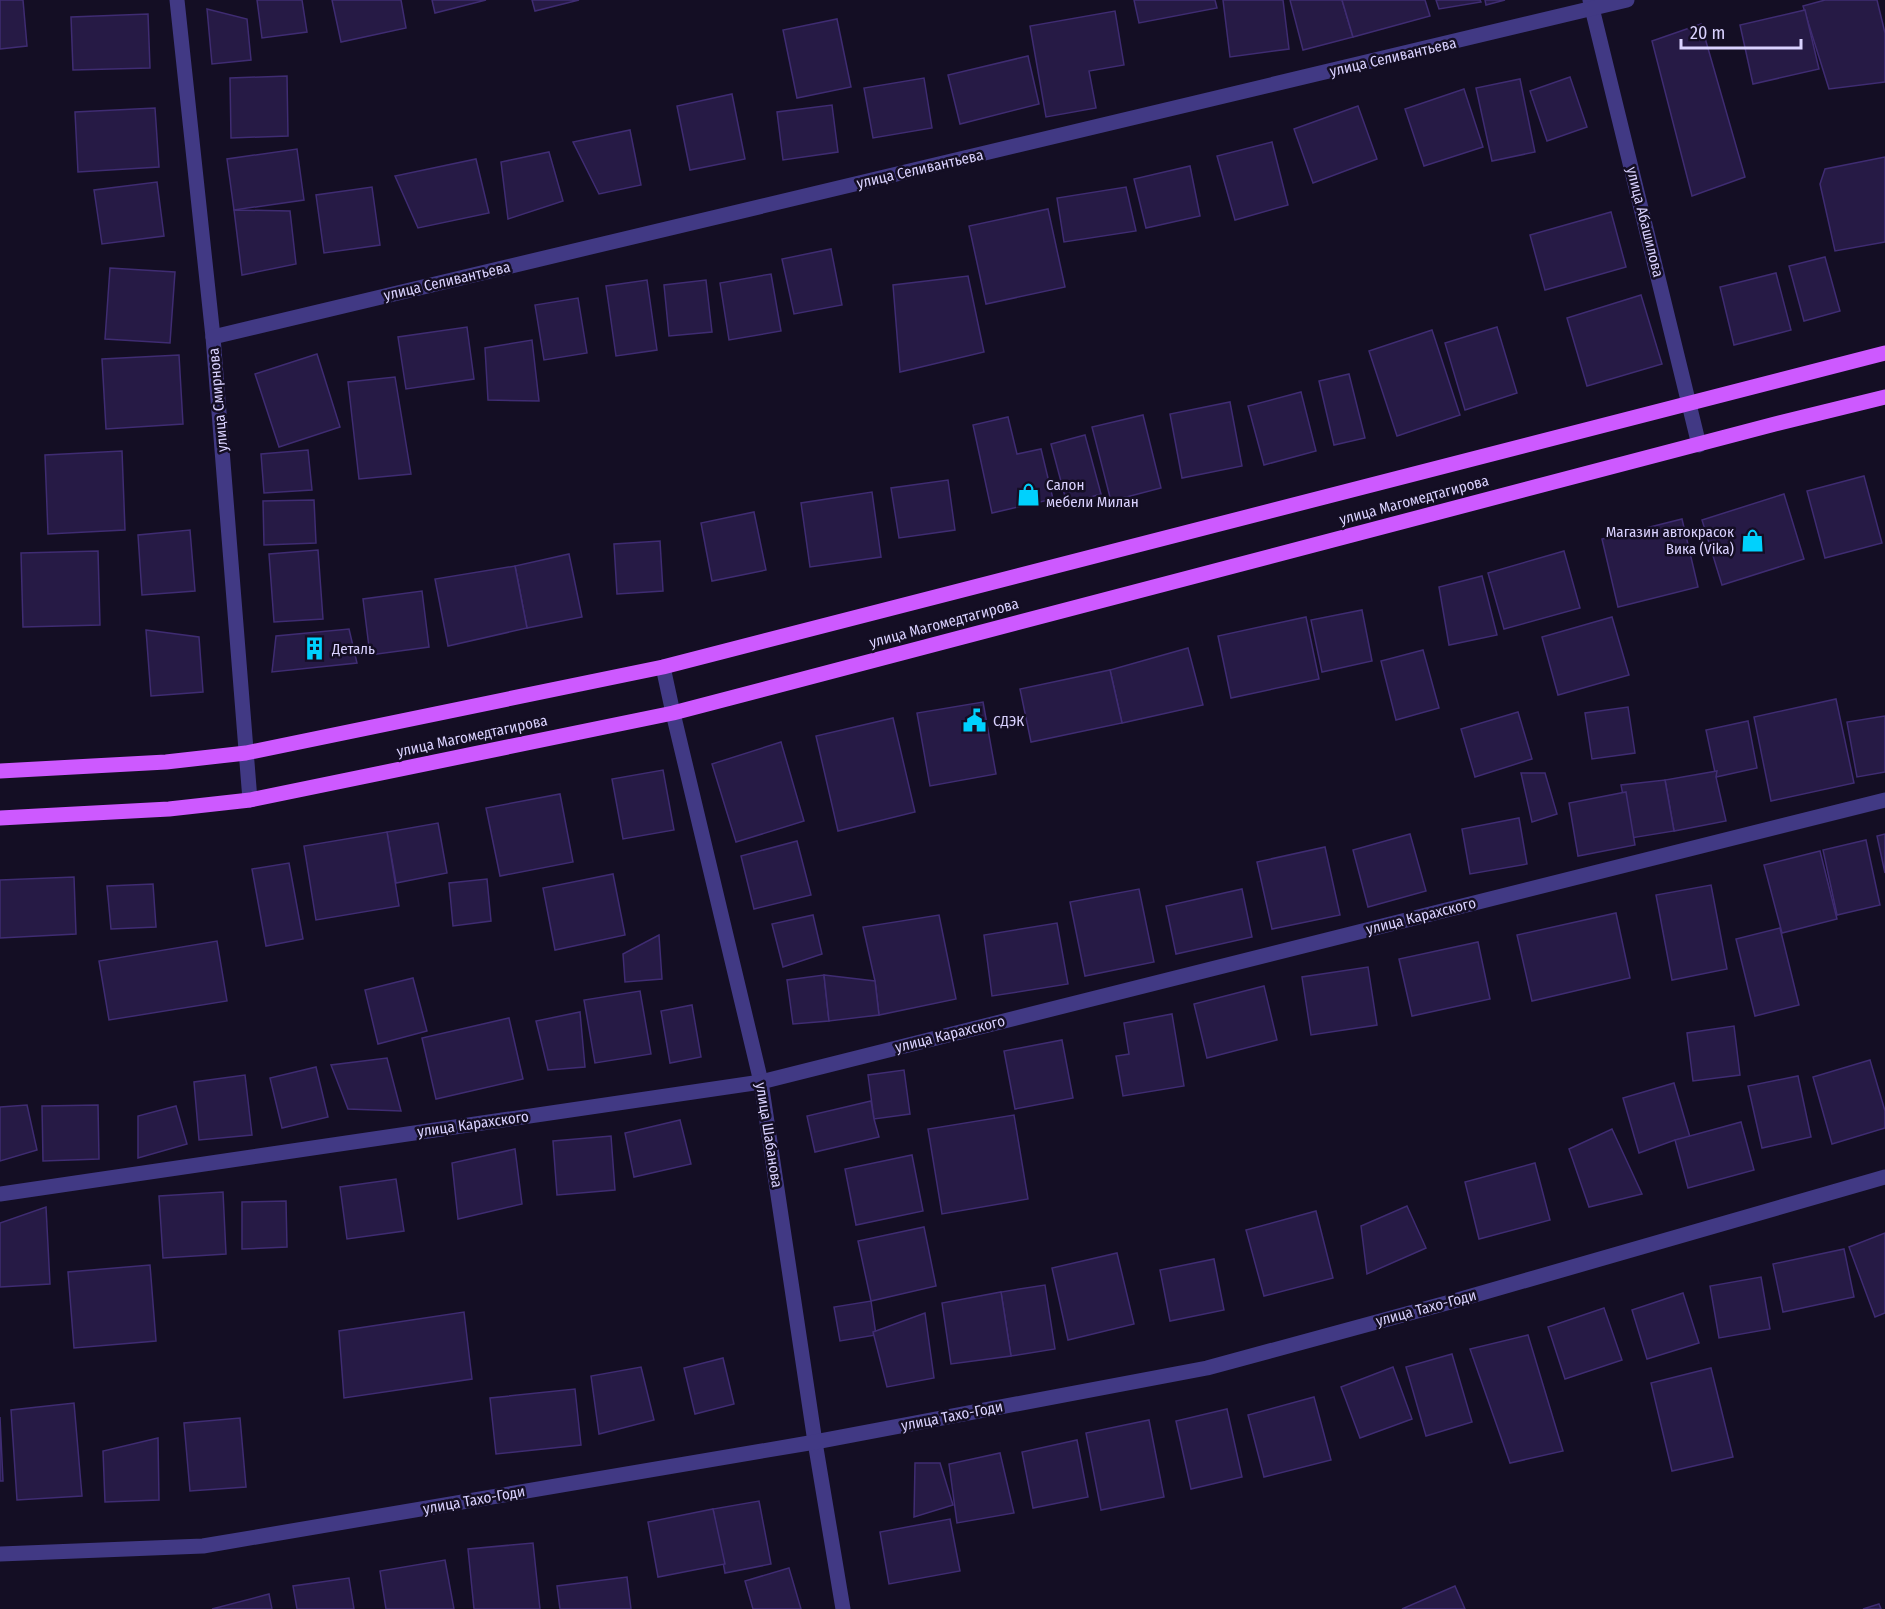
<svg xmlns="http://www.w3.org/2000/svg" width="1885" height="1609" viewBox="0 0 1885 1609" font-family="'Fira Sans Condensed',sans-serif">
<style>
.building{fill:#261a45;stroke:#3f2c72;stroke-width:1.5}
.lines{fill:none;stroke-linecap:round;stroke-linejoin:round}
.minor{stroke:#413984;stroke-width:15}
.major{stroke:#cd59ff;stroke-width:15}
.labels{text-anchor:middle;dominant-baseline:central;stroke-width:5;stroke-linejoin:round;paint-order:stroke}
.street-label{font-size:15px;fill:#dad2ff;stroke:#140e24}
.poi-label{font-size:15px;fill:#dad2ff;stroke:#140e24;text-anchor:start}
</style>
<rect width="100%" height="100%" fill="#140e24"/>
<g class="building">
<path d="M0,0H23L27,46L0,49Z"/>
<path d="M257,0H302L307,32L262,38Z"/>
<path d="M332,0H401L406,28L341,42Z"/>
<path d="M432,0H486L435,13Z"/>
<path d="M532,0H579L535,11Z"/>
<path d="M1134,0H1215L1217,8L1139,23Z"/>
<path d="M1223,0H1283L1289,49L1230,57Z"/>
<path d="M1290,0H1342L1353,37L1303,50Z"/>
<path d="M1342,0H1425L1430,16L1353,37Z"/>
<path d="M1436,0H1480L1481,2L1439,9Z"/>
<path d="M1485,0H1505L1486,5Z"/>
<path d="M1825,0H1877L1885,33V82L1829,89L1803,6Z"/>
<path d="M207,9L247,19L251,60L212,64Z"/>
<path d="M1805,10L1819,69L1753,84L1740,25Z"/>
<path d="M1115,11L1124,65L1089,71L1096,108L1046,117L1030,26Z"/>
<path d="M148,14L150,68L73,70L71,17Z"/>
<path d="M837,19L851,87L797,98L783,30Z"/>
<path d="M1701,24L1745,177L1692,196L1652,41Z"/>
<path d="M1028,56L1039,104L960,124L948,75Z"/>
<path d="M287,76L288,136L231,138L230,78Z"/>
<path d="M1570,77L1587,127L1547,141L1530,91Z"/>
<path d="M924,78L932,128L873,138L864,88Z"/>
<path d="M1520,79L1535,152L1492,161L1476,88Z"/>
<path d="M1464,89L1483,147L1424,166L1405,109Z"/>
<path d="M732,94L745,159L690,170L677,106Z"/>
<path d="M832,105L838,152L783,160L777,112Z"/>
<path d="M1358,106L1377,159L1313,183L1294,129Z"/>
<path d="M155,108L159,167L78,172L75,112Z"/>
<path d="M630,130L641,185L599,194L573,142Z"/>
<path d="M1272,142L1288,205L1235,220L1217,156Z"/>
<path d="M297,149L304,200L234,210L227,159Z"/>
<path d="M549,152L563,201L508,219L501,162Z"/>
<path d="M1885,157V242L1835,251L1820,184L1825,169Z"/>
<path d="M476,159L489,213L418,228L395,176Z"/>
<path d="M1190,166L1200,216L1146,228L1134,179Z"/>
<path d="M157,182L164,236L102,244L94,190Z"/>
<path d="M372,187L380,245L324,253L316,195Z"/>
<path d="M1126,187L1136,231L1064,242L1057,198Z"/>
<path d="M1048,209L1065,287L986,304L969,226Z"/>
<path d="M234,210L290,211L296,264L242,275Z"/>
<path d="M1611,212L1626,267L1545,290L1530,235Z"/>
<path d="M831,249L842,305L794,314L782,259Z"/>
<path d="M1825,257L1840,311L1804,321L1789,266Z"/>
<path d="M110,268L175,272L170,343L105,339Z"/>
<path d="M1776,273L1791,330L1734,345L1720,287Z"/>
<path d="M771,274L781,331L729,340L720,283Z"/>
<path d="M968,276L984,352L900,372L893,285Z"/>
<path d="M647,280L657,350L616,356L606,286Z"/>
<path d="M706,280L712,332L669,336L664,285Z"/>
<path d="M1641,295L1662,364L1587,386L1567,318Z"/>
<path d="M578,298L587,353L544,360L535,305Z"/>
<path d="M467,327L474,379L406,389L398,337Z"/>
<path d="M1497,327L1517,393L1465,410L1445,343Z"/>
<path d="M1432,330L1460,415L1397,436L1369,351Z"/>
<path d="M532,340L539,401L488,400L485,348Z"/>
<path d="M317,354L340,427L279,447L255,374Z"/>
<path d="M179,355L183,424L106,429L102,359Z"/>
<path d="M1349,374L1365,438L1334,445L1319,381Z"/>
<path d="M395,377L411,474L359,479L348,382Z"/>
<path d="M1301,392L1316,451L1264,465L1248,406Z"/>
<path d="M1230,402L1242,466L1182,478L1170,414Z"/>
<path d="M1143,415L1161,488L1111,501L1092,427Z"/>
<path d="M1008,417L1017,454L1041,449L1053,499L992,513L973,425Z"/>
<path d="M1085,435L1101,494L1067,504L1051,444Z"/>
<path d="M308,450L312,490L264,493L261,454Z"/>
<path d="M122,451L125,530L48,534L45,455Z"/>
<path d="M1864,476L1882,543L1825,558L1807,491Z"/>
<path d="M948,480L955,530L899,538L891,488Z"/>
<path d="M872,492L881,557L810,567L801,503Z"/>
<path d="M1784,494L1804,559L1722,585L1702,520Z"/>
<path d="M314,500L316,543L264,545L263,501Z"/>
<path d="M754,512L766,570L712,581L701,523Z"/>
<path d="M1682,519L1698,587L1618,607L1602,539Z"/>
<path d="M190,530L195,591L142,595L138,535Z"/>
<path d="M660,541L663,591L617,594L614,544Z"/>
<path d="M318,550L323,619L274,622L269,554Z"/>
<path d="M98,551L100,625L23,627L21,553Z"/>
<path d="M1564,551L1580,608L1504,629L1488,573Z"/>
<path d="M569,554L582,617L527,628L515,566Z"/>
<path d="M515,566L527,628L448,646L435,579Z"/>
<path d="M1482,576L1497,635L1449,645L1439,587Z"/>
<path d="M422,591L429,647L370,655L363,599Z"/>
<path d="M1362,610L1372,661L1322,672L1311,620Z"/>
<path d="M1306,617L1319,679L1231,698L1218,636Z"/>
<path d="M1612,617L1629,675L1558,695L1542,637Z"/>
<path d="M349,629L357,663L272,672L276,636Z"/>
<path d="M146,630L199,637L203,692L151,696Z"/>
<path d="M1188,648L1203,705L1122,723L1110,670Z"/>
<path d="M1423,650L1439,708L1396,720L1381,661Z"/>
<path d="M1110,670L1122,723L1031,742L1020,689Z"/>
<path d="M1836,699L1854,783L1771,801L1754,717Z"/>
<path d="M983,702L996,774L930,786L917,713Z"/>
<path d="M1628,707L1635,753L1592,759L1585,713Z"/>
<path d="M1518,712L1532,759L1475,777L1461,729Z"/>
<path d="M1885,716V772L1857,777L1847,722Z"/>
<path d="M893,718L915,812L838,831L816,736Z"/>
<path d="M1748,721L1757,768L1716,777L1706,730Z"/>
<path d="M781,742L804,821L736,842L712,764Z"/>
<path d="M663,770L674,830L623,839L612,779Z"/>
<path d="M1717,771L1716,777L1726,821L1674,831L1665,780Z"/>
<path d="M1521,773H1545L1557,814L1532,822Z"/>
<path d="M1665,780L1674,831L1631,838L1621,785Z"/>
<path d="M1626,792L1635,845L1578,856L1569,803Z"/>
<path d="M560,794L573,862L500,876L486,808Z"/>
<path d="M1519,818L1527,864L1470,874L1462,829Z"/>
<path d="M438,823L447,873L396,883L387,832Z"/>
<path d="M387,832L399,906L316,920L304,846Z"/>
<path d="M1410,834L1426,891L1368,907L1353,850Z"/>
<path d="M1885,834V873L1877,836Z"/>
<path d="M1866,840L1880,905L1837,915L1823,850Z"/>
<path d="M797,841L811,895L754,909L741,856Z"/>
<path d="M1325,847L1340,915L1272,929L1257,862Z"/>
<path d="M1820,851L1837,919L1782,933L1764,865Z"/>
<path d="M289,863L303,939L266,946L252,869Z"/>
<path d="M613,874L625,935L555,950L543,888Z"/>
<path d="M74,877L76,934L0,938V880Z"/>
<path d="M487,879L491,921L453,926L449,883Z"/>
<path d="M153,884L156,927L111,929L107,886Z"/>
<path d="M1711,885L1727,969L1672,980L1656,895Z"/>
<path d="M1139,889L1154,962L1085,976L1070,902Z"/>
<path d="M1242,889L1252,937L1176,954L1166,906Z"/>
<path d="M1616,913L1630,978L1532,1001L1517,935Z"/>
<path d="M813,915L822,954L783,967L772,924Z"/>
<path d="M939,915L956,999L879,1015L875,981L863,927Z"/>
<path d="M1057,923L1068,984L992,996L984,935Z"/>
<path d="M1780,928L1799,1005L1755,1016L1736,939Z"/>
<path d="M659,935L662,979L625,982L623,954Z"/>
<path d="M217,941L227,1001L109,1020L99,961Z"/>
<path d="M1478,942L1490,999L1412,1016L1399,959Z"/>
<path d="M1368,967L1377,1025L1311,1035L1302,977Z"/>
<path d="M824,975L829,1021L793,1024L787,980Z"/>
<path d="M824,975L875,981L879,1015L829,1021Z"/>
<path d="M413,978L427,1031L378,1044L365,990Z"/>
<path d="M1264,986L1277,1040L1207,1058L1194,1004Z"/>
<path d="M640,991L651,1054L595,1063L584,1000Z"/>
<path d="M692,1005L701,1057L670,1063L661,1011Z"/>
<path d="M580,1012L585,1067L548,1070L536,1021Z"/>
<path d="M1172,1014L1184,1086L1123,1096L1116,1056L1129,1054L1124,1023Z"/>
<path d="M509,1018L523,1079L436,1099L422,1038Z"/>
<path d="M1734,1026L1740,1075L1693,1081L1687,1033Z"/>
<path d="M1062,1040L1073,1098L1015,1109L1004,1051Z"/>
<path d="M387,1058L401,1111L348,1109L331,1065Z"/>
<path d="M1870,1060L1885,1111V1128L1832,1144L1813,1077Z"/>
<path d="M316,1067L328,1117L282,1128L270,1078Z"/>
<path d="M904,1070L910,1114L874,1119L868,1075Z"/>
<path d="M245,1075L252,1135L199,1140L194,1082Z"/>
<path d="M1798,1076L1811,1137L1762,1148L1748,1086Z"/>
<path d="M1674,1083L1690,1137L1675,1140L1639,1153L1623,1098Z"/>
<path d="M871,1101L874,1119L879,1137L815,1152L807,1116Z"/>
<path d="M27,1105L37,1150L0,1161V1107Z"/>
<path d="M98,1105L99,1159L43,1161L42,1106Z"/>
<path d="M176,1106L187,1144L138,1158V1116Z"/>
<path d="M1014,1115L1028,1199L942,1214L928,1129Z"/>
<path d="M680,1120L691,1164L634,1177L625,1133Z"/>
<path d="M1741,1122L1754,1170L1688,1188L1675,1140Z"/>
<path d="M1612,1129L1642,1194L1589,1207L1569,1149Z"/>
<path d="M611,1136L615,1190L557,1195L553,1141Z"/>
<path d="M515,1149L522,1204L458,1219L452,1163Z"/>
<path d="M912,1155L923,1211L856,1225L845,1169Z"/>
<path d="M1535,1163L1550,1220L1479,1239L1465,1182Z"/>
<path d="M396,1179L404,1231L347,1239L340,1187Z"/>
<path d="M223,1192L226,1254L163,1258L159,1196Z"/>
<path d="M286,1201L287,1247L242,1249V1202Z"/>
<path d="M1407,1206L1426,1248L1367,1274L1361,1226Z"/>
<path d="M46,1207L50,1284L0,1287V1223Z"/>
<path d="M1316,1211L1333,1278L1264,1296L1246,1230Z"/>
<path d="M924,1227L936,1286L871,1301L858,1241Z"/>
<path d="M1885,1233V1313L1875,1317L1849,1247Z"/>
<path d="M1844,1249L1854,1297L1783,1312L1773,1264Z"/>
<path d="M1117,1253L1134,1324L1068,1340L1052,1268Z"/>
<path d="M1214,1259L1224,1310L1170,1321L1160,1270Z"/>
<path d="M150,1265L156,1341L74,1348L68,1272Z"/>
<path d="M1761,1277L1770,1329L1719,1338L1710,1286Z"/>
<path d="M1045,1285L1055,1349L1011,1356L1001,1292Z"/>
<path d="M1001,1292L1011,1356L951,1364L942,1303Z"/>
<path d="M1683,1293L1699,1343L1647,1359L1632,1310Z"/>
<path d="M871,1301L876,1335L840,1341L834,1307Z"/>
<path d="M1604,1308L1622,1360L1565,1379L1548,1327Z"/>
<path d="M464,1312L472,1379L344,1398L339,1331Z"/>
<path d="M925,1313L934,1378L887,1387L873,1332Z"/>
<path d="M1528,1335L1563,1451L1510,1463L1470,1349Z"/>
<path d="M1452,1354L1472,1422L1426,1436L1406,1367Z"/>
<path d="M723,1358L734,1404L695,1414L684,1368Z"/>
<path d="M641,1367L654,1420L599,1434L591,1376Z"/>
<path d="M1393,1367L1412,1419L1360,1438L1341,1387Z"/>
<path d="M1711,1368L1733,1457L1672,1471L1651,1383Z"/>
<path d="M575,1389L581,1445L496,1454L490,1398Z"/>
<path d="M1314,1397L1331,1460L1264,1477L1248,1415Z"/>
<path d="M74,1403L82,1496L17,1500L11,1410Z"/>
<path d="M1227,1409L1242,1477L1191,1489L1176,1421Z"/>
<path d="M0,1417L3,1481H0Z"/>
<path d="M240,1418L246,1487L190,1491L184,1423Z"/>
<path d="M1149,1420L1164,1497L1101,1510L1086,1433Z"/>
<path d="M158,1438L159,1500L105,1502L103,1451Z"/>
<path d="M1077,1440L1088,1497L1033,1508L1022,1452Z"/>
<path d="M1000,1453L1014,1513L957,1523L949,1464Z"/>
<path d="M915,1463H940L953,1505L914,1517Z"/>
<path d="M759,1501L771,1564L725,1573L713,1509Z"/>
<path d="M713,1509L725,1564L658,1577L648,1522Z"/>
<path d="M950,1519L960,1571L889,1584L880,1532Z"/>
<path d="M533,1543L540,1609H474L468,1549Z"/>
<path d="M445,1560L454,1609H386L380,1571Z"/>
<path d="M789,1568L801,1609H753L745,1581Z"/>
<path d="M627,1577L631,1609H560L557,1586Z"/>
<path d="M349,1578L354,1609H297L293,1586Z"/>
<path d="M1455,1586L1465,1609H1402Z"/>
<path d="M269,1594L272,1609H212Z"/>
<path d="M1879,1604L1881,1609H1863Z"/>
</g>
<g class="lines">
<g class="minor">
<path d="M177,0L213,337L250,800"/>
<path d="M1590,0L1699,445"/>
<path d="M213,337L1627,0"/>
<path d="M663,667L673,713L761,1082L815,1442L843,1609"/>
<path d="M0,1194L761,1082L1885,800"/>
<path d="M0,1554L203,1546L815,1442L1207,1368L1454,1301L1885,1177"/>
</g>
<g class="major">
<path d="M0,771L166,762L246,753L663,667L1885,353"/>
<path d="M0,818L169,809L250,800L673,713L1775,424L1885,397"/>
</g>
</g>
<defs>
<symbol id="shop-bare" viewBox="-9 -9 18 18"><path d="M-5-2.5h2.3a2.7 3.5 0 0 1 5.4 0H5L5.5 6h-11ZM-1.5-2.5h3a1.5 2.3 0 0 0-3 0Z" fill="#00d1fd" stroke="#140e24" stroke-width="2.5" paint-order="stroke"/></symbol>
<symbol id="building-bare" viewBox="-9 -9 18 18"><path d="M-4-6H4V6H1V3H-1V6H-4ZM-2.5-4.3h1.7v1.8h-1.7ZM.8-4.3h1.7v1.8H.8ZM-2.5-1h1.7V.8h-1.7ZM.8-1h1.7V.8H.8Z" fill="#00d1fd" stroke="#140e24" stroke-width="2.5" paint-order="stroke"/></symbol>
<symbol id="civic-bare" viewBox="-9 -9 18 18"><path d="M-.6-6.5H3V-4.5H.6V-3L4-1V1h2V6H-6V1h2V-1L-.6-3ZM-1.2 2.5V6h2.4V2.5Z" fill="#00d1fd" stroke="#140e24" stroke-width="2.5" paint-order="stroke"/></symbol>
</defs>
<g fill-rule="evenodd">
<use href="#shop-bare" x="1012" y="478" width="33" height="33"/>
<use href="#shop-bare" x="1736" y="524" width="33" height="33"/>
<use href="#building-bare" x="298" y="632" width="33" height="33"/>
<use href="#civic-bare" x="958" y="704" width="33" height="33"/>
</g>
<g class="labels">
<g class="street-label">
<text transform="translate(1393 57) rotate(-13)">улица Селивантьева</text>
<text transform="translate(920 169) rotate(-13)">улица Селивантьева</text>
<text transform="translate(1645 222) rotate(76)">улица Абашилова</text>
<text transform="translate(447 281) rotate(-13)">улица Селивантьева</text>
<text transform="translate(218 400) rotate(-95)">улица Смирнова</text>
<text transform="translate(1414 500) rotate(-15)">улица Магомедтагирова</text>
<text transform="translate(944 623) rotate(-15)">улица Магомедтагирова</text>
<text transform="translate(472 736) rotate(-12)">улица Магомедтагирова</text>
<text transform="translate(1421 916) rotate(-14)">улица Карахского</text>
<text transform="translate(950 1034) rotate(-14)">улица Карахского</text>
<text transform="translate(473 1124) rotate(-8)">улица Карахского</text>
<text transform="translate(769 1135) rotate(81)">улица Шабанова</text>
<text transform="translate(1426 1308) rotate(-15)">улица Тахо-Годи</text>
<text transform="translate(952 1416) rotate(-11)">улица Тахо-Годи</text>
<text transform="translate(474 1500) rotate(-10)">улица Тахо-Годи</text>
</g>
<g class="poi-label">
<text x="1046" y="485">Салон<tspan x="1046" dy="17">мебели Милан</tspan></text>
<text x="1734" y="532" text-anchor="end">Магазин автокрасок<tspan x="1734" dy="17">Вика (Vika)</tspan></text>
<text x="332" y="649">Деталь</text>
<text x="993" y="721">СДЭК</text>
</g>
</g>
<path d="M1681 39v9h120v-9" fill="none" stroke="#dad2ff" stroke-width="3"/>
<text x="1690" y="39" font-size="18" fill="#dad2ff" stroke="#140e24" stroke-width="4.5" paint-order="stroke">20 m</text>
</svg>
